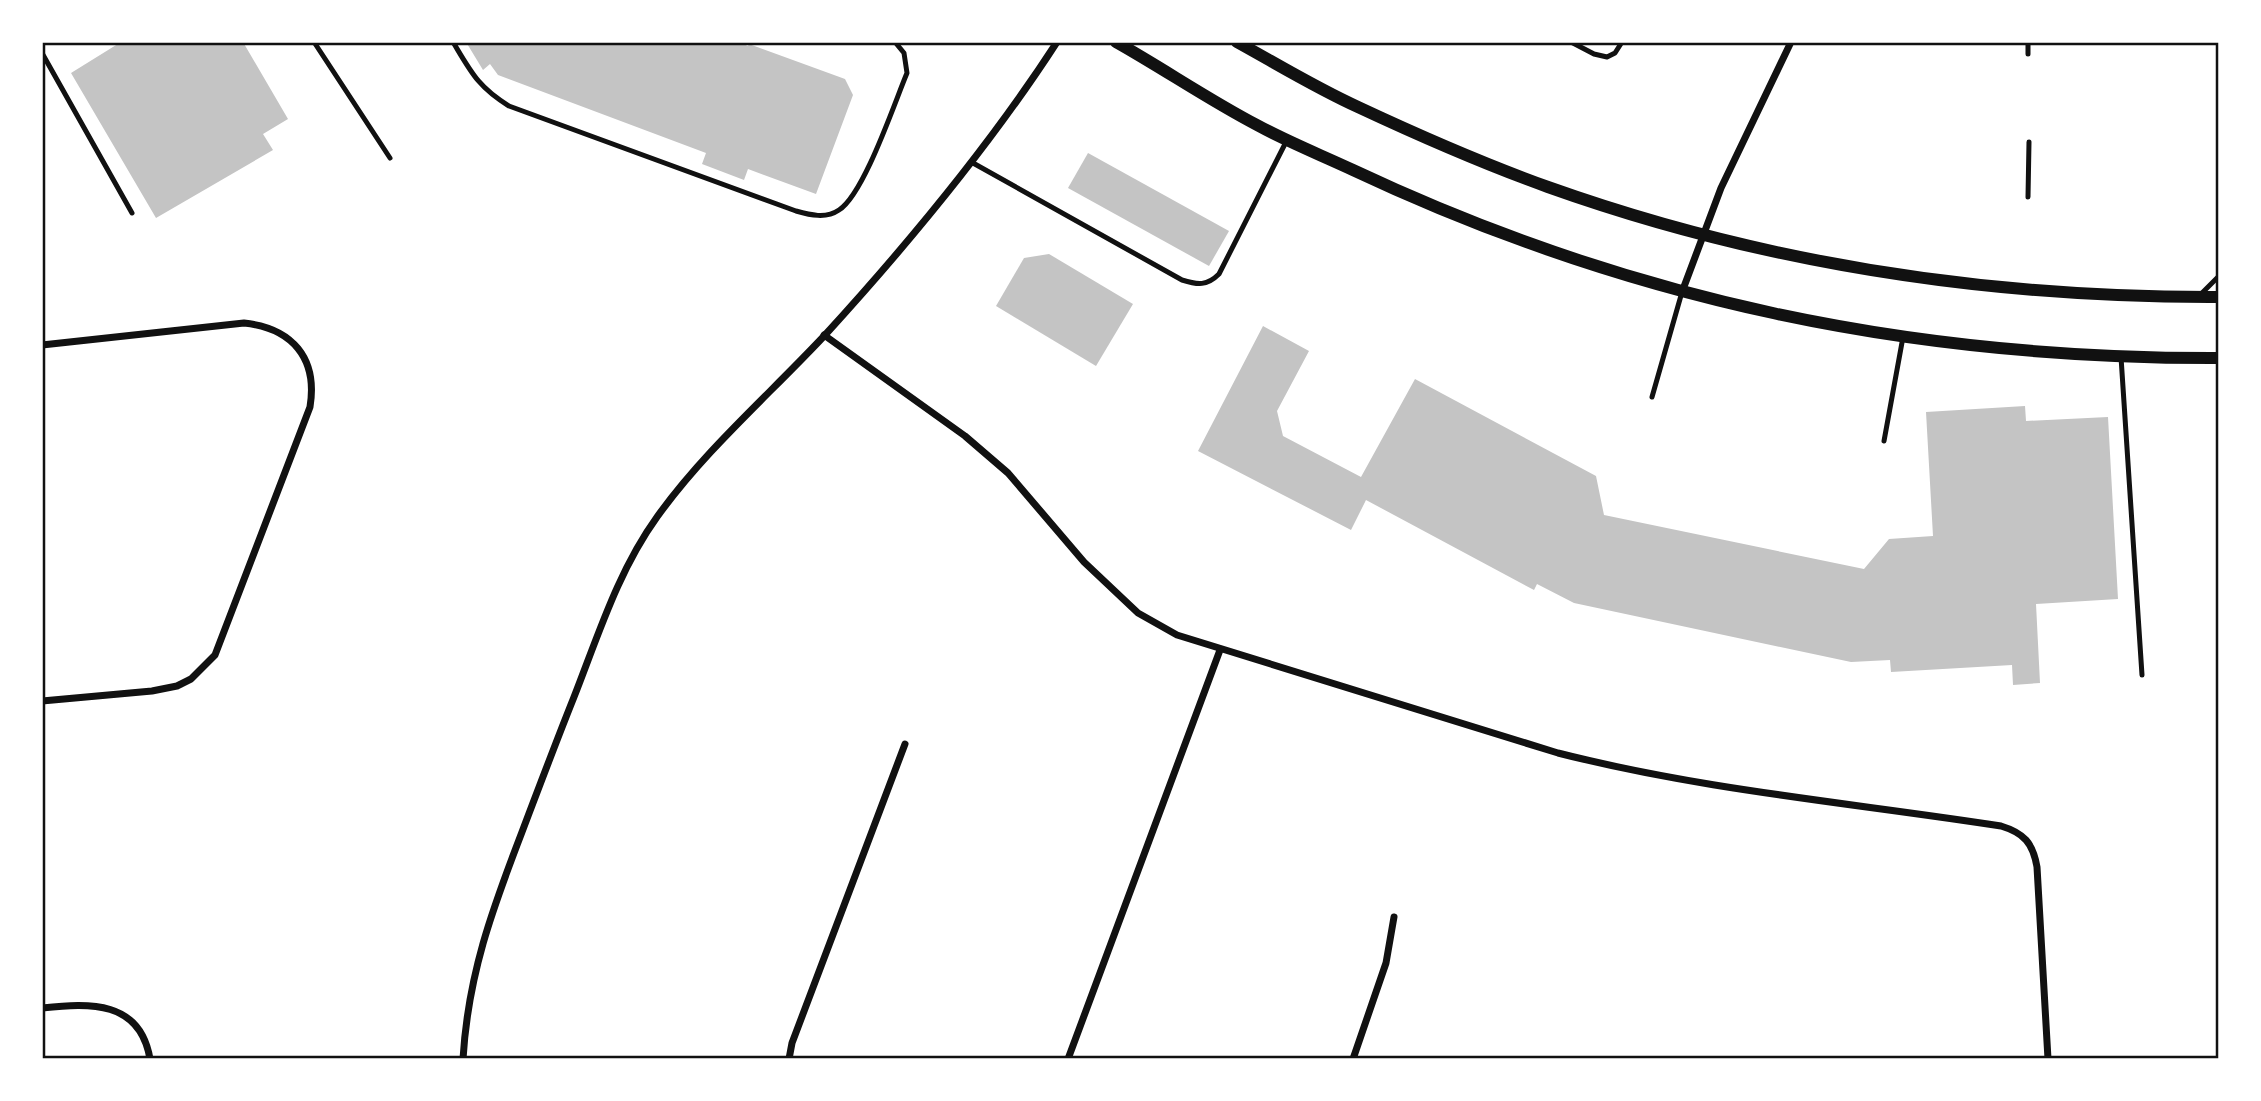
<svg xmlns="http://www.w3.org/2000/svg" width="2261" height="1101" viewBox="0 0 2261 1101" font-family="Overpass,sans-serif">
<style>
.building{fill:#c4c4c4}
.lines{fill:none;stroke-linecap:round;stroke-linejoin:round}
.service{stroke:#111;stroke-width:5}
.minor{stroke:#111;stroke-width:7}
.tertiary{stroke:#111;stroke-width:12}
.neatline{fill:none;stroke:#111;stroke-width:2.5}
</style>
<rect width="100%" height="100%" fill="#fff"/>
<g class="building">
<path d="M121,42H243L288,119L263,134L273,150L156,218L71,73Z"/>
<path d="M466,42H738L748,46L749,44L845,79L853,95L816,194L748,169L744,180L702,164L706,153L498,75L490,64L483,70Z"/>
<path d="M1088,153L1229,231L1209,266L1068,188Z"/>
<path d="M1049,254L1133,304L1096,366L996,306L1024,258Z"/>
<path d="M1263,326L1309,351L1277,411L1283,436L1361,477L1415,379L1596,476L1604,515L1864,569L1889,539L1933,536L1926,412L2025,406L2026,421L2108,417L2118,599L2036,604L2040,683L2013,685L2012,665L1891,672L1890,660L1851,662L1574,603L1537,584L1534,590L1366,500L1351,530L1198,451Z"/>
</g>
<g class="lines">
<g class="service">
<path d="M314,42L390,158"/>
<path d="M453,42C471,72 478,87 509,106L796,211C810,215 826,219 839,210C864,194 894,104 907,73L904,53L895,42"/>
<path d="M1571,42L1594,54L1607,57L1615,53L1622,42"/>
<path d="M2028,42V54"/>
<path d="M42,53L132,213"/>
<path d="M973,163L1182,280C1198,285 1207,286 1219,274L1287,140"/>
<path d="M2028,197L2029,142"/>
<path d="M2201,294L2219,276"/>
<path d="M2121,357L2142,675"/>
<path d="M1652,397L1682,292"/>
<path d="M1884,441L1903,337"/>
</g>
<g class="minor">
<path d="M1682,292L1721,188L1791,42"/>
<path d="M824,335L965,436L1008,473L1084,562L1138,613L1177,635L1558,753C1703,790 1853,803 2001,826C2024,833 2033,843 2037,867L2048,1059"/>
<path d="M42,345L244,323C292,328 318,358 310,407L215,655L191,679L177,686L152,691L42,701"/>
<path d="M42,1008C90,1003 140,1000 150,1059"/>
<path d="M463,1059C468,975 492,910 522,832C539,787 556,742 574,697C598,636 618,571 657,517C705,450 769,395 825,335C909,243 989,147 1057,42"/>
<path d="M789,1059L792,1043L905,744"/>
<path d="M1068,1059L1220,650"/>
<path d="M1353,1059L1386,963L1394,917"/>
</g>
<g class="tertiary">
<path d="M1116,42C1164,69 1209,100 1257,125C1288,142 1321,155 1353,170C1631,301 1912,359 2219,358"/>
<path d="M1237,42C1277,64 1316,88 1358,107C1420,136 1484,164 1548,187C1764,264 1991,298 2219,297"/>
</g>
</g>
<rect width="2261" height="1101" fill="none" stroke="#ffffff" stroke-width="88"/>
<rect x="44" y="44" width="2173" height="1013" class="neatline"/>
</svg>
